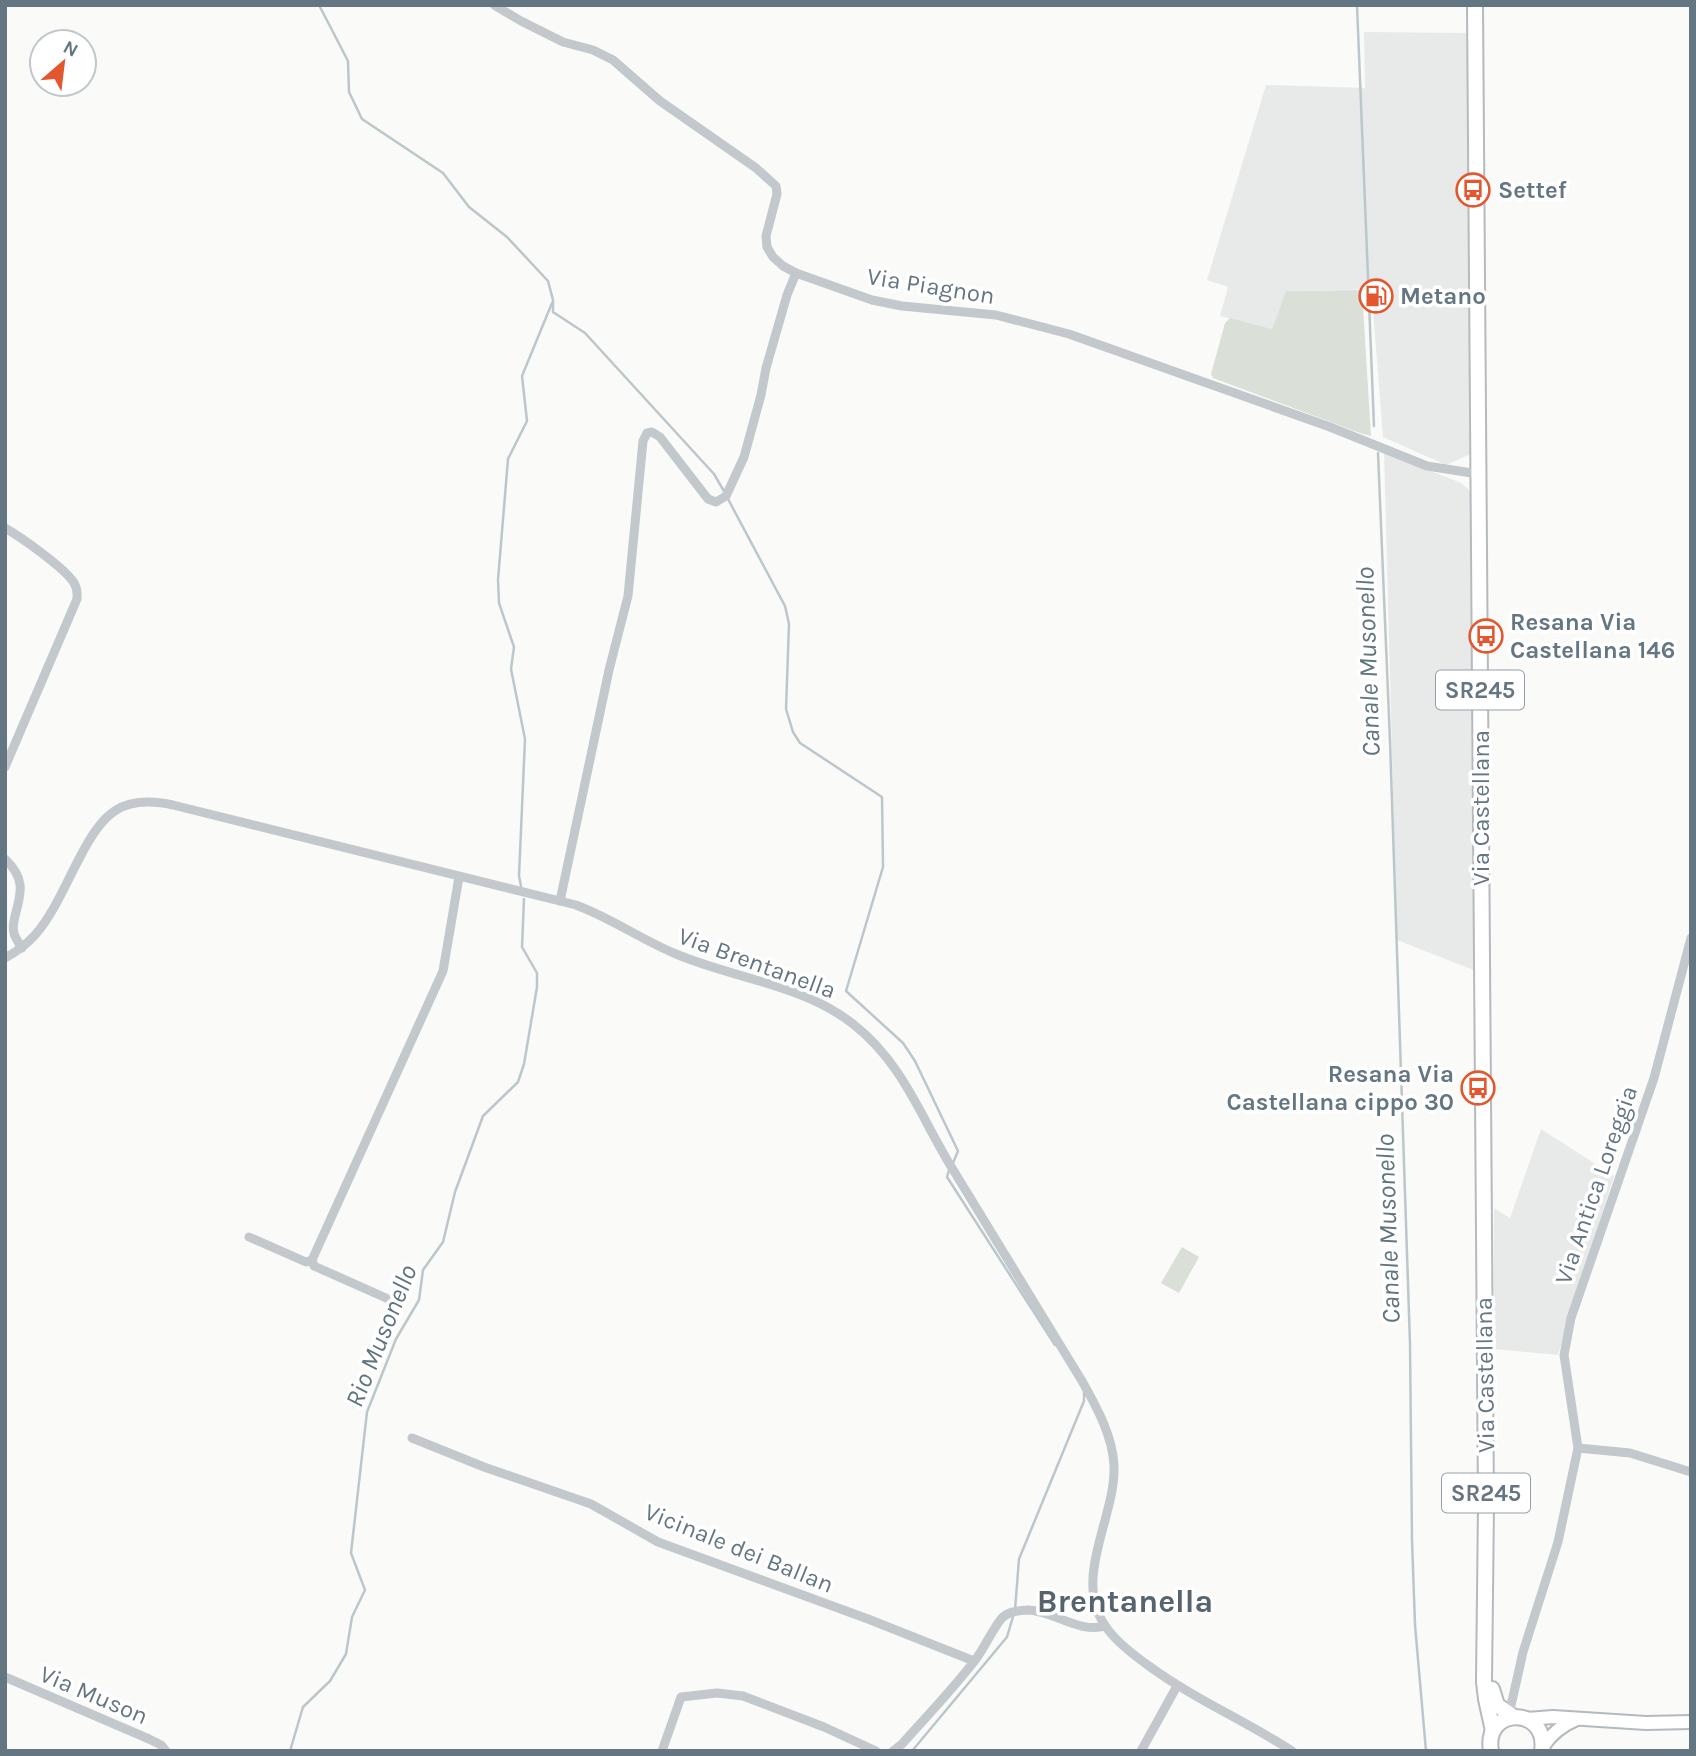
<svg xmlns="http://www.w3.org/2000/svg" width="1696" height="1756" viewBox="0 0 1696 1756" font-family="Karla,sans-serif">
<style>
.built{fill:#e8e9e9}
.green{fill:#dadfd7}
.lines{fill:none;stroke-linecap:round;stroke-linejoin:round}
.stream{stroke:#bbc7cb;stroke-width:2.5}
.secondary-casing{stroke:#b3babf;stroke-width:16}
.primary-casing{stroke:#b5babe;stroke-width:18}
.street{stroke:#c3c8cc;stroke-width:9}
.secondary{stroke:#fff;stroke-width:12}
.primary{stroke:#fff;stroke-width:14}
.labels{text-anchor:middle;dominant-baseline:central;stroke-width:7;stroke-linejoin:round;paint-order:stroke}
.shield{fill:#fff;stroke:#939fa8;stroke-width:2}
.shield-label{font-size:23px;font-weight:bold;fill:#657683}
.poi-label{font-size:24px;font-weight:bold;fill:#657683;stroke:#fff;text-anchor:start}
.street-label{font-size:24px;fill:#657683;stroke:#fff}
.water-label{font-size:26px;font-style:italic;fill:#60757c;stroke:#fff}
.district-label{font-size:32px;font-weight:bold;fill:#57646e;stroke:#fff}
</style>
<rect width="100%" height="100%" fill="#fafaf8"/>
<g class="built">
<path d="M1364,32L1470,33L1471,454L1446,465L1383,437L1372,298L1376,289L1286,291L1272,329L1220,316L1228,287L1207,280L1266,85L1365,88Z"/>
<path d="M1384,452L1461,483L1472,493L1476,971L1397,940Z"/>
<path d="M1541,1129L1614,1176L1558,1355L1494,1349V1208L1510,1218Z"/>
</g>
<g class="green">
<path d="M1362,290L1371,436L1360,433L1213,378L1211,374L1225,323L1230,318L1272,329L1286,291Z"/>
<path d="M1182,1247L1199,1257L1179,1293L1161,1283Z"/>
</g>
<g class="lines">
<g class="stream">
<path d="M319,5L348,61L349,92L362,119L443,173L469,207L507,237L548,281L553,300V312L585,333L714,474L725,493"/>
<path d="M1357,5L1374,426"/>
<path d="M1378,453L1390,741L1410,1344L1412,1540L1415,1625L1426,1751"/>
<path d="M728,499L785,606L789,624L786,709L793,732L800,743L882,797L883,867L846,991L903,1043L915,1061L958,1151L953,1163"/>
<path d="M521,886L519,876L525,739L511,669L514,647L499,603L498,580L508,459L527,421L522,376L552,303"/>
<path d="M949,1170L947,1177L1055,1345"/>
<path d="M290,1751L303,1707L330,1681L346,1654L352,1617L365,1590L351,1553L367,1412L396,1339L419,1300L423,1270L443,1242L455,1192L483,1116L518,1082L524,1064L537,987V973L522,947L524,899"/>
<path d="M912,1751L1007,1637L1015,1610L1019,1559L1084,1401V1392"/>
</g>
<defs>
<g id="secondary">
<path d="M1527,1719L1553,1717L1646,1723L1691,1722"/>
<path d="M1543,1746C1552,1733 1562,1725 1577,1719"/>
</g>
<g id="primary">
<path d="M1475,5L1486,1504L1484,1682L1486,1699L1493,1731"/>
<path d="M1492,1689L1497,1705L1514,1717"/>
<path d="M1491,1751C1483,1706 1549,1706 1542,1751"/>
</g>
</defs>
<use href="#secondary" class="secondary-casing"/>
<use href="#primary" class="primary-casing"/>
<g class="street">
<path d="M494,5L521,21L563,42L593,50L613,60L660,101L756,168L776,186L777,194L766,236L767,247L773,257L783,266L796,273L872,300L902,306L996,315L1069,334L1330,427L1427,466L1478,474"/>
<path d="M5,528C21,537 66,569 74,583C78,589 77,593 77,599L5,767"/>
<path d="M5,859C25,878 22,891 15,916C14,922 12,927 14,933C15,938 19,943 22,948"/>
<path d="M560,901L609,670L628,596L643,441L647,433L652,432L660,437L708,499L716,502L726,496L744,457L761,395L766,368L787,295L796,273"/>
<path d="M5,958C16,952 26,945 35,935C54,913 66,883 80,857C103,813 121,794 173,805L576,905C611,918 642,940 676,954C735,979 802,984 853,1024C903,1063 920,1116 952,1168C995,1239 1039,1310 1082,1381C1096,1406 1113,1436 1114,1466C1116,1519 1069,1582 1109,1631C1120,1645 1135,1656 1149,1666C1194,1699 1246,1721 1292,1751"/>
<path d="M249,1237L306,1262L312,1260L443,971L459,877"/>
<path d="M312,1260L314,1266L386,1298"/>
<path d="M412,1438L484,1467L591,1504L658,1542L868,1619L974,1661"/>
<path d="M1578,1448L1630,1453L1691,1472"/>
<path d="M5,1677L149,1739L161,1745L166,1751"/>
<path d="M1511,1715L1510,1710L1523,1652L1558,1542L1578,1448L1564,1355L1571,1318L1654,1078L1691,938"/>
<path d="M662,1751L681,1697L717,1693L743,1696L824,1727L876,1751"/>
<path d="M893,1751L902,1744C927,1716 953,1689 976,1659C985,1647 993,1628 1002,1618C1009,1611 1018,1611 1027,1610C1053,1610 1079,1634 1105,1626"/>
<path d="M1141,1751L1177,1686"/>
</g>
<use href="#secondary" class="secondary"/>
<use href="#primary" class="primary"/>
</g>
<defs>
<symbol id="bus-ring" viewBox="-11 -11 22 22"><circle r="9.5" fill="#fff" stroke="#e4572e" stroke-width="1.5"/><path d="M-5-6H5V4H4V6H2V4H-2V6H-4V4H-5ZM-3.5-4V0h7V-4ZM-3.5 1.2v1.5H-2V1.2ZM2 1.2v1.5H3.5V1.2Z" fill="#e4572e"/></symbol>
<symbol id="fuel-ring" viewBox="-11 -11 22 22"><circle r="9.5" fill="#fff" stroke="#e4572e" stroke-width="1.5"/><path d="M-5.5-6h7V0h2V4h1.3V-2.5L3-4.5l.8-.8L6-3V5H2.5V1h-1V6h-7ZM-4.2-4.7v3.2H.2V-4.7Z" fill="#e4572e"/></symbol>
</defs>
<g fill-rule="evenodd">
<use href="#bus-ring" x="1454" y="171" width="38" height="38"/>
<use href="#fuel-ring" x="1357" y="277" width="38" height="38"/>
<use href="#bus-ring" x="1467" y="617" width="38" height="38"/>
<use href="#bus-ring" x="1459" y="1069" width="38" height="38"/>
</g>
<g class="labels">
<g class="shield">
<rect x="1436" y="670.5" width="88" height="39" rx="5"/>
<rect x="1442" y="1473.5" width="88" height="39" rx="5"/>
</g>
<g class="shield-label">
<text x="1480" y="690">SR245</text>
<text x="1486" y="1493">SR245</text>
</g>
<g class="poi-label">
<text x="1498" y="190">Settef</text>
<text x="1400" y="296">Metano</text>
<text x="1510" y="622">Resana Via<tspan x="1510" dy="28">Castellana 146</tspan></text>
<text x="1454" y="1074" text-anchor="end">Resana Via<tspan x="1454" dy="28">Castellana cippo 30</tspan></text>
</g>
<g class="street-label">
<text transform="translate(931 286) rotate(9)">Via Piagnon</text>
<text transform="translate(1481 808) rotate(-90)">Via Castellana</text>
<text transform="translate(757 963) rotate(20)">Via Brentanella</text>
<text transform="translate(1596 1185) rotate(-71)">Via Antica Loreggia</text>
<text transform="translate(1485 1375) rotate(-91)">Via Castellana</text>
<text transform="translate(739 1548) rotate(22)">Vicinale dei Ballan</text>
<text transform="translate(94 1695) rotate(23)">Via Muson</text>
</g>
<g class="water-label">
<text transform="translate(1368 662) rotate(-92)">Canale Musonello</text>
<text transform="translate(1388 1229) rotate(-92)">Canale Musonello</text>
<text transform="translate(381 1336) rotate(-68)">Rio Musonello</text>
</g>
<g class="district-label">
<text x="1125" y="1601">Brentanella</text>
</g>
</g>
<rect width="1696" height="1756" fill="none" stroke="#657683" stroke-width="14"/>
<g transform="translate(63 63) rotate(28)"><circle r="33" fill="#ffffff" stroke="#c1c8cd" stroke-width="2"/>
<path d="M0-5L12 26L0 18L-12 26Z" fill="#e4572e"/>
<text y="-10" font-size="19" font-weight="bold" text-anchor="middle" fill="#657683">N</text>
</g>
</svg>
